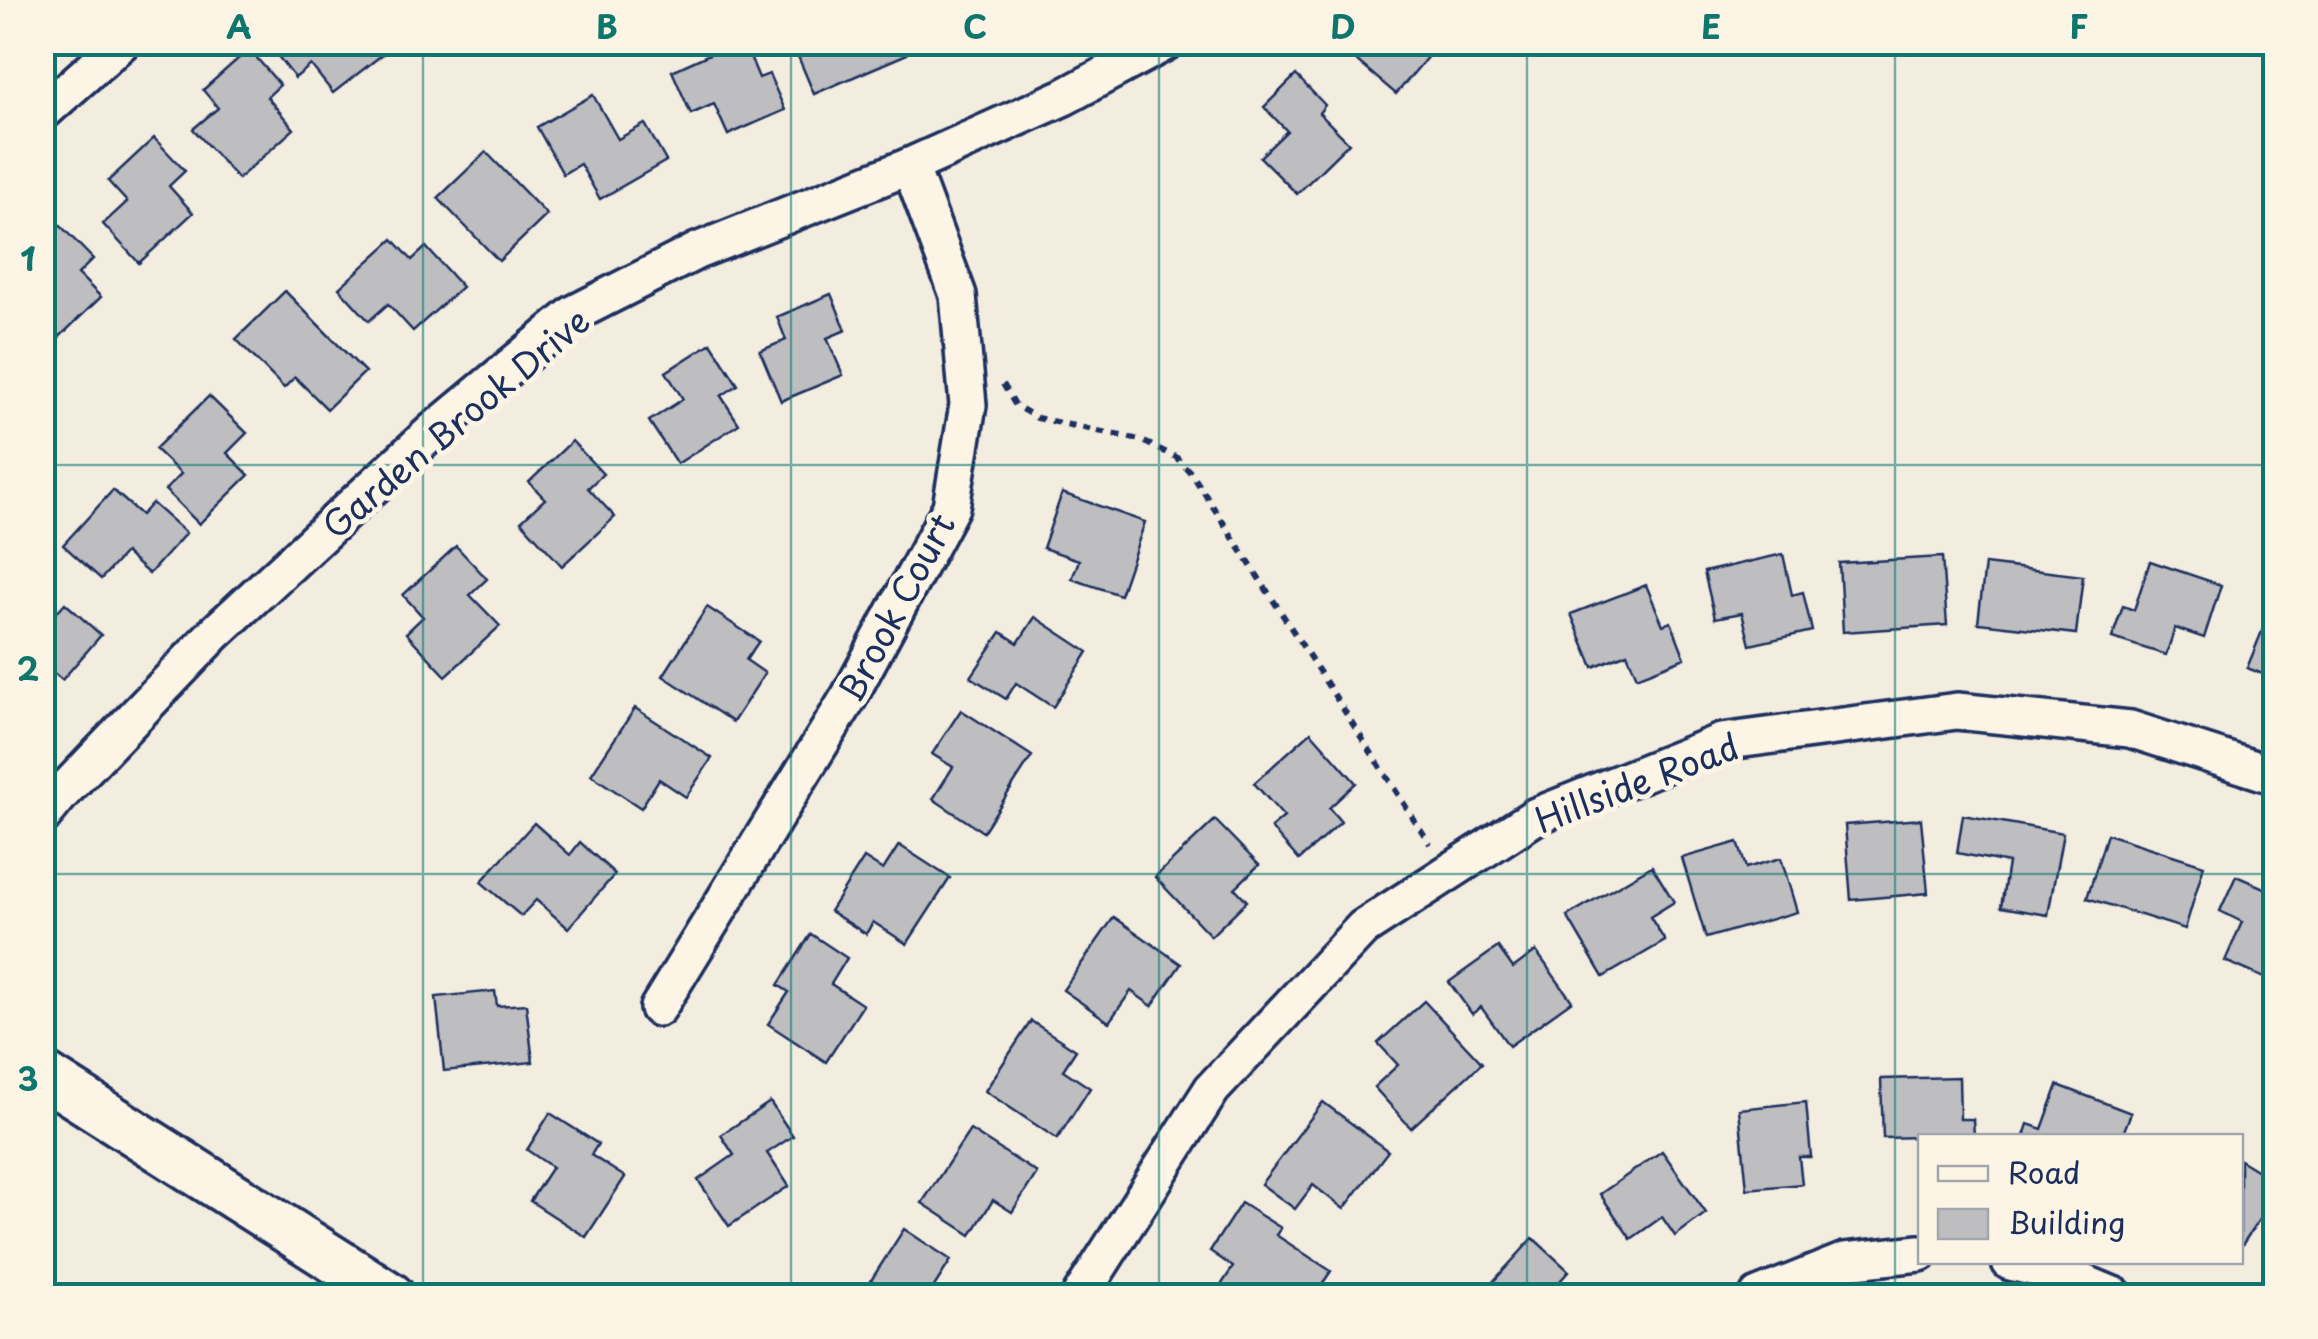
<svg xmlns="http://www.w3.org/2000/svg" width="2318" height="1339" viewBox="0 0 2318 1339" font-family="'Playpen Sans',sans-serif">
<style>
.building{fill:#bebec0;stroke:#1b2f5e;stroke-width:2.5}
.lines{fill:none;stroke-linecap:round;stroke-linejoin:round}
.minor-casing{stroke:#1b2f5e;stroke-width:42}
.tertiary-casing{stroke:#1b2f5e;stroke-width:52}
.path{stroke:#1b2f5e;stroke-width:6;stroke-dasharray:8 8;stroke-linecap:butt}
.minor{stroke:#fcf5e5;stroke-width:35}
.tertiary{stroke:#fcf5e5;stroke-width:45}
.grid{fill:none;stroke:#0f766e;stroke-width:2.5;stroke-opacity:0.55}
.labels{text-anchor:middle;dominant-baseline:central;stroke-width:10;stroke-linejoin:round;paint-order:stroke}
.street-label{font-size:35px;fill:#1b2f5e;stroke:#fcf5e5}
.neatline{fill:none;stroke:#0f766e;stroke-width:4}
.grid-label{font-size:32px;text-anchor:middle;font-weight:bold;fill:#0f766e}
</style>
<rect width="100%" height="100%" fill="#f3ede0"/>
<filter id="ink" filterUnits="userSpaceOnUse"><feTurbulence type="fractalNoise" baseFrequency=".01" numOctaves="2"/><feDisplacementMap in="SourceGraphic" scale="20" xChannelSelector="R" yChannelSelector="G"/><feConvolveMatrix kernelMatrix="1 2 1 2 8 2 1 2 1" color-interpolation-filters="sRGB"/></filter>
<g filter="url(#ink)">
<g class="building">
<path d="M267,42H388L392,47L333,93L311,65L295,78Z"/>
<path d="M736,42H744L759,78L769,74L785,110L728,135L714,104L691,114L672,71Z"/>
<path d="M792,42H902L907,54L814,94Z"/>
<path d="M1339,42H1440L1396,94L1337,44Z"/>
<path d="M249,49L280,85L267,97L294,129L238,179L193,129L218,108L203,90Z"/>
<path d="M1296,75L1325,105L1319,113L1349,143L1297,194L1260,157L1287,131L1264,107Z"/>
<path d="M593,95L618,139L645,124L666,161L600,199L580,164L563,174L537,127Z"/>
<path d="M154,138L185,171L169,186L193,213L139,263L103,224L127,202L108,181Z"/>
<path d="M486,152L547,215L499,261L438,198Z"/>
<path d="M57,222L93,259L78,274L101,297L47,349L42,344V236Z"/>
<path d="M393,239L412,260L426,247L462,287L413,331L388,304L369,321L339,288Z"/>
<path d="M285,291L365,372L327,409L295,377L284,388L236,339Z"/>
<path d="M831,294L846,330L827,338L843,375L781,401L760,351L786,340L777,317Z"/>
<path d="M711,343L738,385L721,396L739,424L677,464L649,421L683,399L666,372Z"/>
<path d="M209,396L247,433L227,453L249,475L199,524L165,490L181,474L155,449Z"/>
<path d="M572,441L603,474L588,488L615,517L562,566L521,521L545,499L529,482Z"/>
<path d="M113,490L141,515L152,503L186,533L149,574L125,553L101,579L63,545Z"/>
<path d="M1062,493L1145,522L1120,595L1072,579L1079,560L1043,548Z"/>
<path d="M456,546L487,579L470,595L500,626L446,676L406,633L423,617L403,595Z"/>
<path d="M1783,554L1792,595L1803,592L1812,631L1750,645L1742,613L1715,618L1704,572Z"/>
<path d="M1942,557L1947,625L1843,632L1839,563Z"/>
<path d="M2150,561L2221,585L2204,638L2175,628L2166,655L2112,638L2123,606L2134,610Z"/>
<path d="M1985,564L2083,576L2076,634L1978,623Z"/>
<path d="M1646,585L1663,625L1671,622L1685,658L1637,677L1627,653L1593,667L1571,614Z"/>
<path d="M2276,597V679L2247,668Z"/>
<path d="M42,603L55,614L65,603L101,635L62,680L42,663Z"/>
<path d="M707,607L759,641L746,660L765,673L733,722L663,676Z"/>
<path d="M1035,617L1088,652L1053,707L1016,683L1006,699L971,677L1001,632L1018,643Z"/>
<path d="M635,708L712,758L686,797L659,779L641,808L591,775Z"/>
<path d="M961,710L1032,756L983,832L933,799L953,767L932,754Z"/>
<path d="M1311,732L1356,783L1329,808L1341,822L1299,860L1271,828L1284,817L1254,783Z"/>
<path d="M1963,815L2063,833L2048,915L2001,907L2008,863L1957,853Z"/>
<path d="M1921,819L1928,893L1851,900L1845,825Z"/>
<path d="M1215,820L1259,865L1235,888L1247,901L1211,936L1155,877Z"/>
<path d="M534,823L570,855L580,842L615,874L568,928L536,900L521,916L481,882Z"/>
<path d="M2107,834L2204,865L2185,929L2087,898Z"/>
<path d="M1738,842L1746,868L1781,858L1797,912L1706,938L1682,858Z"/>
<path d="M899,845L950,878L907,944L873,922L866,934L830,911L864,858L883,870Z"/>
<path d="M1652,866L1674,902L1650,917L1665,941L1603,977L1567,916Z"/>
<path d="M2236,876L2276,893V983L2225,961L2242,922L2220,911Z"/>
<path d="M1114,917L1181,964L1152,1006L1131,991L1109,1022L1063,990Z"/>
<path d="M811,934L847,958L831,984L863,1005L826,1062L768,1024L789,992L778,985Z"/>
<path d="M1498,947L1513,968L1536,951L1572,1001L1509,1046L1481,1007L1472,1014L1449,982Z"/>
<path d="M495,991L497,1006L526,1004L533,1062L444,1071L436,997Z"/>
<path d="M1424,1001L1482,1063L1411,1128L1374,1087L1398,1065L1378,1043Z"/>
<path d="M1031,1021L1076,1050L1063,1070L1090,1088L1057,1139L985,1091Z"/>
<path d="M1959,1077L1960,1119H1973L1974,1136H1920V1143V1137L1883,1138L1881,1079Z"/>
<path d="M2058,1085L2131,1113L2122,1136H2024L2028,1124L2042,1129Z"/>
<path d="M770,1102L793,1136L767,1153L789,1186L729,1226L698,1180L734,1155L721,1135Z"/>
<path d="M1323,1102L1388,1151L1344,1209L1313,1185L1295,1209L1261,1184Z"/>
<path d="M1806,1102L1811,1157H1799L1802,1184L1747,1189L1739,1109Z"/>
<path d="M550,1113L598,1144L591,1155L625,1177L586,1237L530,1201L552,1167L527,1150Z"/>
<path d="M970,1130L1037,1173L1012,1212L993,1200L971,1235L922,1203Z"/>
<path d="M1662,1151L1706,1213L1675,1236L1662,1217L1631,1239L1600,1194Z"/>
<path d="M2240,1160L2276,1182V1194L2240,1248Z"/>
<path d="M1241,1203L1281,1228L1276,1235L1331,1271L1314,1296H1214L1233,1267L1210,1251Z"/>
<path d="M904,1229L951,1260L930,1293L935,1296H861Z"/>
<path d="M1533,1238L1569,1271L1549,1293L1553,1296H1480Z"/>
</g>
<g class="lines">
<defs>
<g id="minor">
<path d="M42,113L122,42"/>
<path d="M42,817L61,794L215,633L432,432L575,313L697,251L910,166L1064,97L1166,42"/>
<path d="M658,1008L849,697L951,507L968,405L958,295L910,166"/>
<path d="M2010,1262L2062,1274L2115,1296"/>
<path d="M1080,1296L1212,1089L1363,928L1536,816L1721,742L1957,711L2130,729L2276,776"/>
<path d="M1758,1296L1845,1261L1920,1253"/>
</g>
<path id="tertiary" d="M42,1074L391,1296"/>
</defs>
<use href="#minor" class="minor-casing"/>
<use href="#tertiary" class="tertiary-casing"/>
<path class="path" d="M1003,384L1016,406L1037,418L1140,440L1176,457L1192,474L1430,844"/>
<use href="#minor" class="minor"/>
<use href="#tertiary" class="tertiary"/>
</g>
</g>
<path class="grid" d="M423,42V1296M791,42V1296M1159,42V1296M1527,42V1296M1895,42V1296M42,465H2276M42,874H2276"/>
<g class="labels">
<g class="street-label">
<text transform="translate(455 422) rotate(-40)">Garden Brook Drive</text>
<text transform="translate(895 607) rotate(-62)">Brook Court</text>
<text transform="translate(1636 782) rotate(-21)">Hillside Road</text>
</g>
</g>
<rect width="2318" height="1339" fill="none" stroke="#fcf5e5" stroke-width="110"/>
<rect x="1918" y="1134" width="325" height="130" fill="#fcf5e5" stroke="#a2a6af" stroke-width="2.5"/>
<rect x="1938" y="1166" width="50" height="15" fill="#fcf5e5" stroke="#a2a6af" stroke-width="2.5"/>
<text x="2008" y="1184" font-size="30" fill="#1b2f5e">Road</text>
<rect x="1938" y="1209" width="50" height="30" fill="#bebec0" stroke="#a2a6af" stroke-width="2.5"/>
<text x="2008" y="1234" font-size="30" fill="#1b2f5e">Building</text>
<rect x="55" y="55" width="2208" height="1229" class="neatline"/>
<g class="grid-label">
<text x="239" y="39">A</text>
<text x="607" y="39">B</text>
<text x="975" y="39">C</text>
<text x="1343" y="39">D</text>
<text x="1711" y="39">E</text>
<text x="2079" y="39">F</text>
<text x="28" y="271">1</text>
<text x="28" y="681">2</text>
<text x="28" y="1091">3</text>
</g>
</svg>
